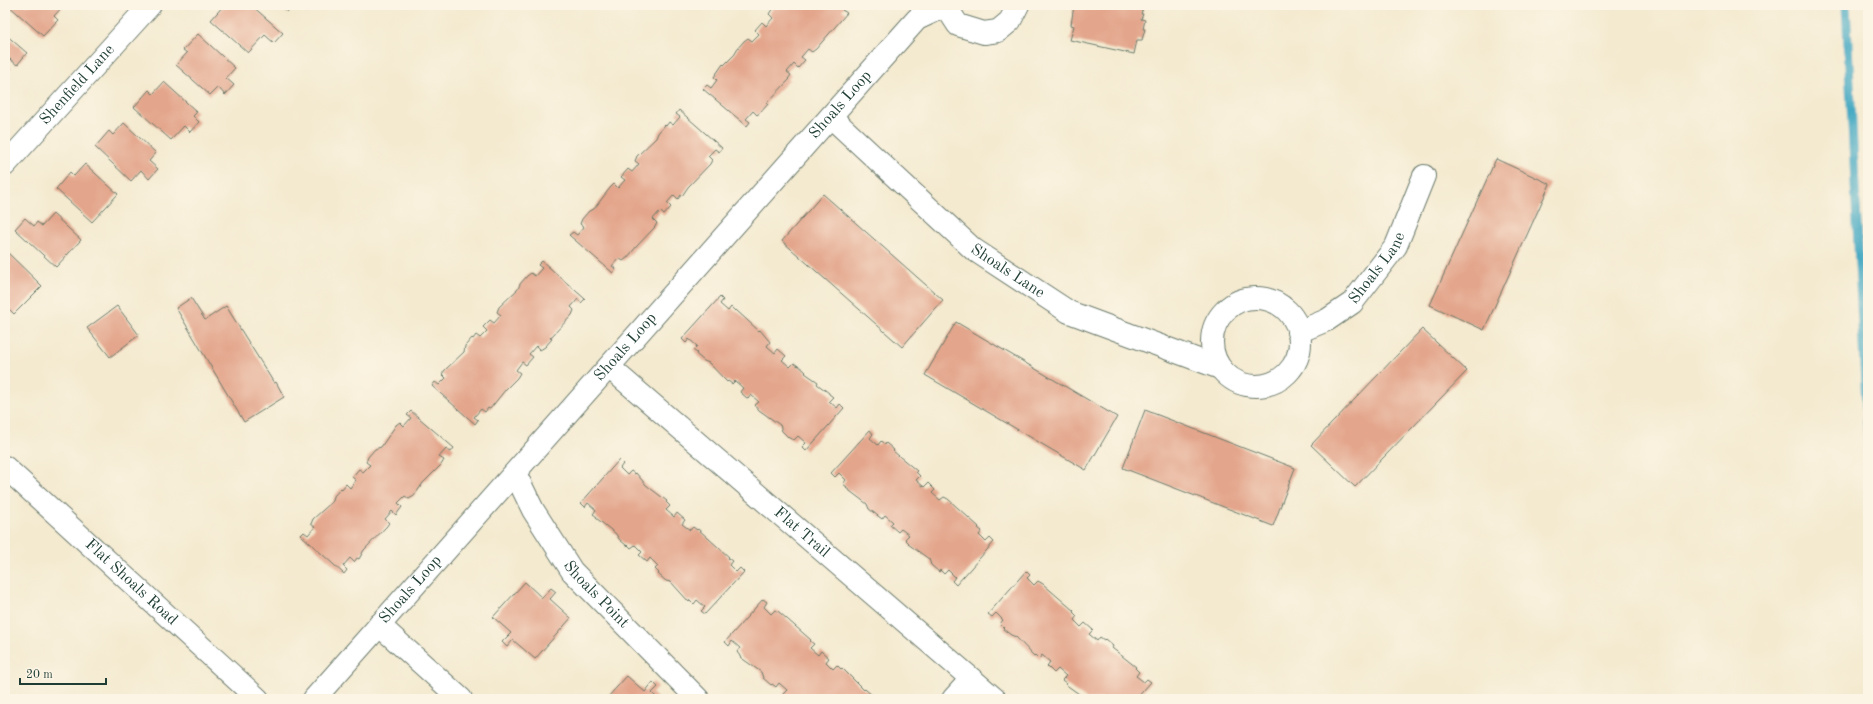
<svg xmlns="http://www.w3.org/2000/svg" width="1873" height="704" viewBox="0 0 1873 704" font-family="'Old Standard TT',serif">
<style>
.lines{fill:none;stroke-linecap:round;stroke-linejoin:round}
.stream{stroke:#42a8c2;stroke-width:9}
.building{fill:#e3a58b}
.minor-casing{stroke:#6a7a6b;stroke-width:24}
.minor{stroke:#fff;stroke-width:22}
.labels{text-anchor:middle;dominant-baseline:central;stroke-width:4;stroke-linejoin:round;paint-order:stroke}
.street-label{font-size:16px;fill:#1f3d34;stroke:#fcf5e5}
</style>
<rect width="100%" height="100%" fill="#fcf5e5"/>
<filter id="ink" filterUnits="userSpaceOnUse"><feTurbulence type="fractalNoise" baseFrequency=".025" numOctaves="2"/><feDisplacementMap in="SourceGraphic" scale="8" xChannelSelector="R" yChannelSelector="G"/><feConvolveMatrix kernelMatrix="1 2 1 2 8 2 1 2 1" color-interpolation-filters="sRGB"/></filter>
<filter id="wash" filterUnits="userSpaceOnUse"><feTurbulence type="fractalNoise" baseFrequency=".012" numOctaves="4" result="noise"/><feDisplacementMap in="SourceGraphic" scale="16" xChannelSelector="R" yChannelSelector="G"/><feGaussianBlur stdDeviation="0.9" result="paint"/><feColorMatrix in="noise" values="0 0 0 0 0 0 0 0 0 0 0 0 0 0 0 0 0 1.4 0 .05"/><feComposite in="paint" operator="in"/></filter>
<g filter="url(#wash)">
<rect width="100%" height="100%" fill="#f4ead0"/>
<g class="lines">
<path class="stream" d="M1846,5L1868,443"/>
</g>
<g id="blocks">
<g class="building">
<path d="M8,5H64L54,16L58,20L43,36Z"/>
<path d="M224,5L230,7L231,5H251L283,33L274,43L265,35L248,53L211,20Z"/>
<path d="M279,5H293L287,12Z"/>
<path d="M775,5H846L842,10L847,13L816,49L812,52L808,49L801,57L805,60L798,68L794,64L787,72L791,75L788,79L789,80L767,103L768,104L761,112L757,115L753,111L746,119L750,122L747,126L703,89L707,85L711,88L717,80L714,77L723,64L724,65L735,54L737,49L744,41L748,38L752,41L759,34L755,30L762,22L766,26L773,18L769,14Z"/>
<path d="M1074,5H1144L1141,14H1143L1141,19L1145,20L1143,29H1145L1142,40H1137L1134,54L1070,40L1074,26L1071,25Z"/>
<path d="M5,34L27,53L17,65L10,59L6,64L11,68L5,75Z"/>
<path d="M198,34L235,68L226,78L234,85L225,95L218,87L210,95L176,65L187,53L183,50Z"/>
<path d="M164,82L197,112L193,116L199,122L190,132L184,126L171,140L134,107L149,90L153,94Z"/>
<path d="M679,110L722,148L719,152L715,149L708,156L712,160L710,164L688,187L682,196L681,195L678,199L674,195L667,203L671,207L664,215L660,211L653,219L657,223L655,227L637,246L627,258L623,261L619,258L612,266L616,269L613,273L569,235L573,232L577,235L584,227L580,224L582,219L589,211L594,209L610,188L614,184L618,188L625,180L621,177L628,169L632,172L639,164L635,161L637,156L656,138L658,133L665,125L666,126L669,122L673,125L680,117L676,114Z"/>
<path d="M124,123L156,153L149,161L158,169L149,179L141,170L131,181L95,147L109,131L113,135Z"/>
<path d="M1496,159L1550,184L1484,330L1430,305Z"/>
<path d="M85,164L118,194L92,222L56,189L70,172L74,176Z"/>
<path d="M823,194L943,300L902,347L782,241Z"/>
<path d="M53,214L81,240L56,267L15,229L25,218L34,226L37,222L42,226Z"/>
<path d="M5,250L42,286L14,314L5,305Z"/>
<path d="M542,261L585,299L581,303L578,299L571,307L574,310L572,315L550,338L552,339L545,347L540,350L536,346L529,354L533,357L526,365L522,362L516,370L520,373L517,378L506,389L490,409L488,408L485,412L481,409L474,417L478,420L475,424L432,386L435,382L439,385L446,378L442,374L445,370L464,352L465,346L472,338L473,339L476,335L480,338L487,331L483,327L490,320L494,323L501,315L497,312L499,307L518,289L520,284L527,276L531,273L535,276L542,268L538,265Z"/>
<path d="M720,297L723,300L720,304L728,311L731,307L735,311L736,310L759,331L760,330L770,342L767,346L775,353L778,349L786,356L782,360L790,367L794,363L798,366V365L806,372L805,373L818,382L817,384L829,393V394L833,397L829,401L837,408L840,404L844,408L806,451L802,447L806,443L798,436L794,440L789,438L782,431L780,425L759,410L755,405L759,402L751,395L748,399L740,392L743,388L735,381L732,384L728,381L727,382L709,363L704,361L696,354L697,353L693,350L697,346L689,339L686,343L682,339Z"/>
<path d="M191,298L205,320L226,306L274,383L276,382L284,397L244,422L176,308Z"/>
<path d="M117,306L139,335L110,357L87,328Z"/>
<path d="M956,322L1117,417L1086,470L925,375Z"/>
<path d="M1422,329L1467,371L1355,487L1311,445Z"/>
<path d="M1145,410L1295,468L1273,526L1123,468Z"/>
<path d="M411,411L454,448L451,452L446,449L439,457L444,460L441,465L423,483L414,496L409,499L405,496L398,503L402,507L396,515L392,511L385,519L389,523L386,527L364,550L359,559L357,558L354,562L350,558L343,566L347,570L344,574L301,535L304,532L308,535L315,527L311,524L313,519L333,501L334,496L341,488L342,489L346,484L350,488L356,480L352,477L359,469L363,472L370,465L366,462L368,457L375,449L381,447L396,425L400,422L404,426L411,418L407,415Z"/>
<path d="M870,430L873,434L870,438L878,445L881,441L885,445L886,443L894,450L893,451L917,471L916,472L920,476L916,480L924,487L928,483L935,490L932,493L940,500L944,497L948,499L979,527L978,528L982,531L979,535L986,542L990,538L994,542L956,585L952,581L955,577L948,570L944,574L940,570L939,572L931,565L929,559L908,544L909,543L905,539L909,535L901,529L898,532L890,525L893,522L885,515L882,519L869,509L867,504L846,488L847,487L843,484L846,480L839,473L835,477L831,473Z"/>
<path d="M619,460L623,464L620,468L627,475L631,471L635,474L636,473L646,485L667,501L666,502L670,506L666,510L674,517L677,513L685,520L682,524L690,530L693,527L697,530L698,529L729,557L728,558L732,561L729,565L736,572L740,568L744,572L705,614L701,611L705,607L697,600L694,604L690,600L689,602L671,582L666,581L658,574L659,573L655,569L658,566L650,558L647,562L639,555L642,552L635,545L631,548L628,545L627,546L619,539L616,534L596,518L597,517L593,514L596,510L588,503L585,507L581,503Z"/>
<path d="M1026,571L1030,575L1027,578L1034,585L1038,581L1043,584L1074,611L1073,612L1077,616L1074,620L1081,627L1085,623L1093,630L1089,634L1097,641L1100,637L1104,640L1105,639L1113,646L1112,648L1136,667L1135,668L1139,672L1136,676L1144,682L1147,679L1151,682L1136,699H1086L1065,684L1066,683L1062,680L1066,676L1058,669L1054,673L1047,666L1050,662L1042,655L1039,659L1035,655L1034,656L1016,637L1011,635L1003,629L1004,628L1000,624L1003,620L996,613L992,617L988,614Z"/>
<path d="M525,582L542,598L551,588L556,592L550,599L571,618L535,659L513,640L507,647L502,642L511,633L493,617Z"/>
<path d="M763,599L767,602L764,607L771,614L775,610L779,612L811,640L810,641L814,644L810,648L818,655L821,651L829,658L826,662L833,669L837,665L841,669L842,668L864,690L865,689L873,696L872,697L874,699H796L794,697L789,699L783,694L787,690L779,683L776,687L772,684L771,685L763,678L761,672L740,657V656L737,652L740,648L732,641L729,646L725,642Z"/>
<path d="M627,676L645,692L653,682L658,687L652,693L658,699H606Z"/>
</g>
</g>
</g>
<g filter="url(#ink)">
<use href="#blocks" fill-opacity="0" stroke="#6a7a6b" stroke-width="1"/>
<g class="lines">
<defs>
<g id="minor">
<path d="M945,5L958,25L984,33L998,31L1010,21L1018,5"/>
<path id="s1" d="M831,117L973,249L1069,312L1220,368"/>
<path id="s2" d="M5,165L150,5"/>
<circle cx="1256" cy="342" r="44"/>
<path id="s3" d="M1298,332L1327,320L1352,303L1396,246L1424,176"/>
<path id="s4" d="M609,367L995,699"/>
<path id="s5" d="M5,467L258,699"/>
<path id="s6" d="M515,473L533,510L572,571L698,699"/>
<path d="M379,625L461,699"/>
<path id="s7" d="M314,699L917,19L945,6"/>
<path d="M953,699L971,679"/>
</g>
</defs>
<use href="#minor" class="minor-casing"/>
<use href="#minor" class="minor"/>
</g>
</g>
<g class="labels">
<g class="street-label">
<text stroke="none"><textPath href="#s2" startOffset="108">Shenfield Lane</textPath></text>
<text stroke="none"><textPath href="#s7" startOffset="794">Shoals Loop</textPath></text>
<text stroke="none"><textPath href="#s3" startOffset="105">Shoals Lane</textPath></text>
<text stroke="none"><textPath href="#s1" startOffset="235">Shoals Lane</textPath></text>
<text stroke="none"><textPath href="#s7" startOffset="470">Shoals Loop</textPath></text>
<text stroke="none"><textPath href="#s4" startOffset="254">Flat Trail</textPath></text>
<text stroke="none"><textPath href="#s5" startOffset="171">Flat Shoals Road</textPath></text>
<text stroke="none"><textPath href="#s7" startOffset="146">Shoals Loop</textPath></text>
<text stroke="none"><textPath href="#s6" startOffset="147">Shoals Point</textPath></text>
</g>
</g>
<rect width="1873" height="704" fill="none" stroke="#fcf5e5" stroke-width="20"/>
<path d="M20 678v6h86v-6" fill="none" stroke="#1f3d34" stroke-width="2"/>
<text x="26" y="678" font-size="12" fill="#1f3d34" stroke="#fcf5e5" stroke-width="3" paint-order="stroke">20 m</text>
</svg>
